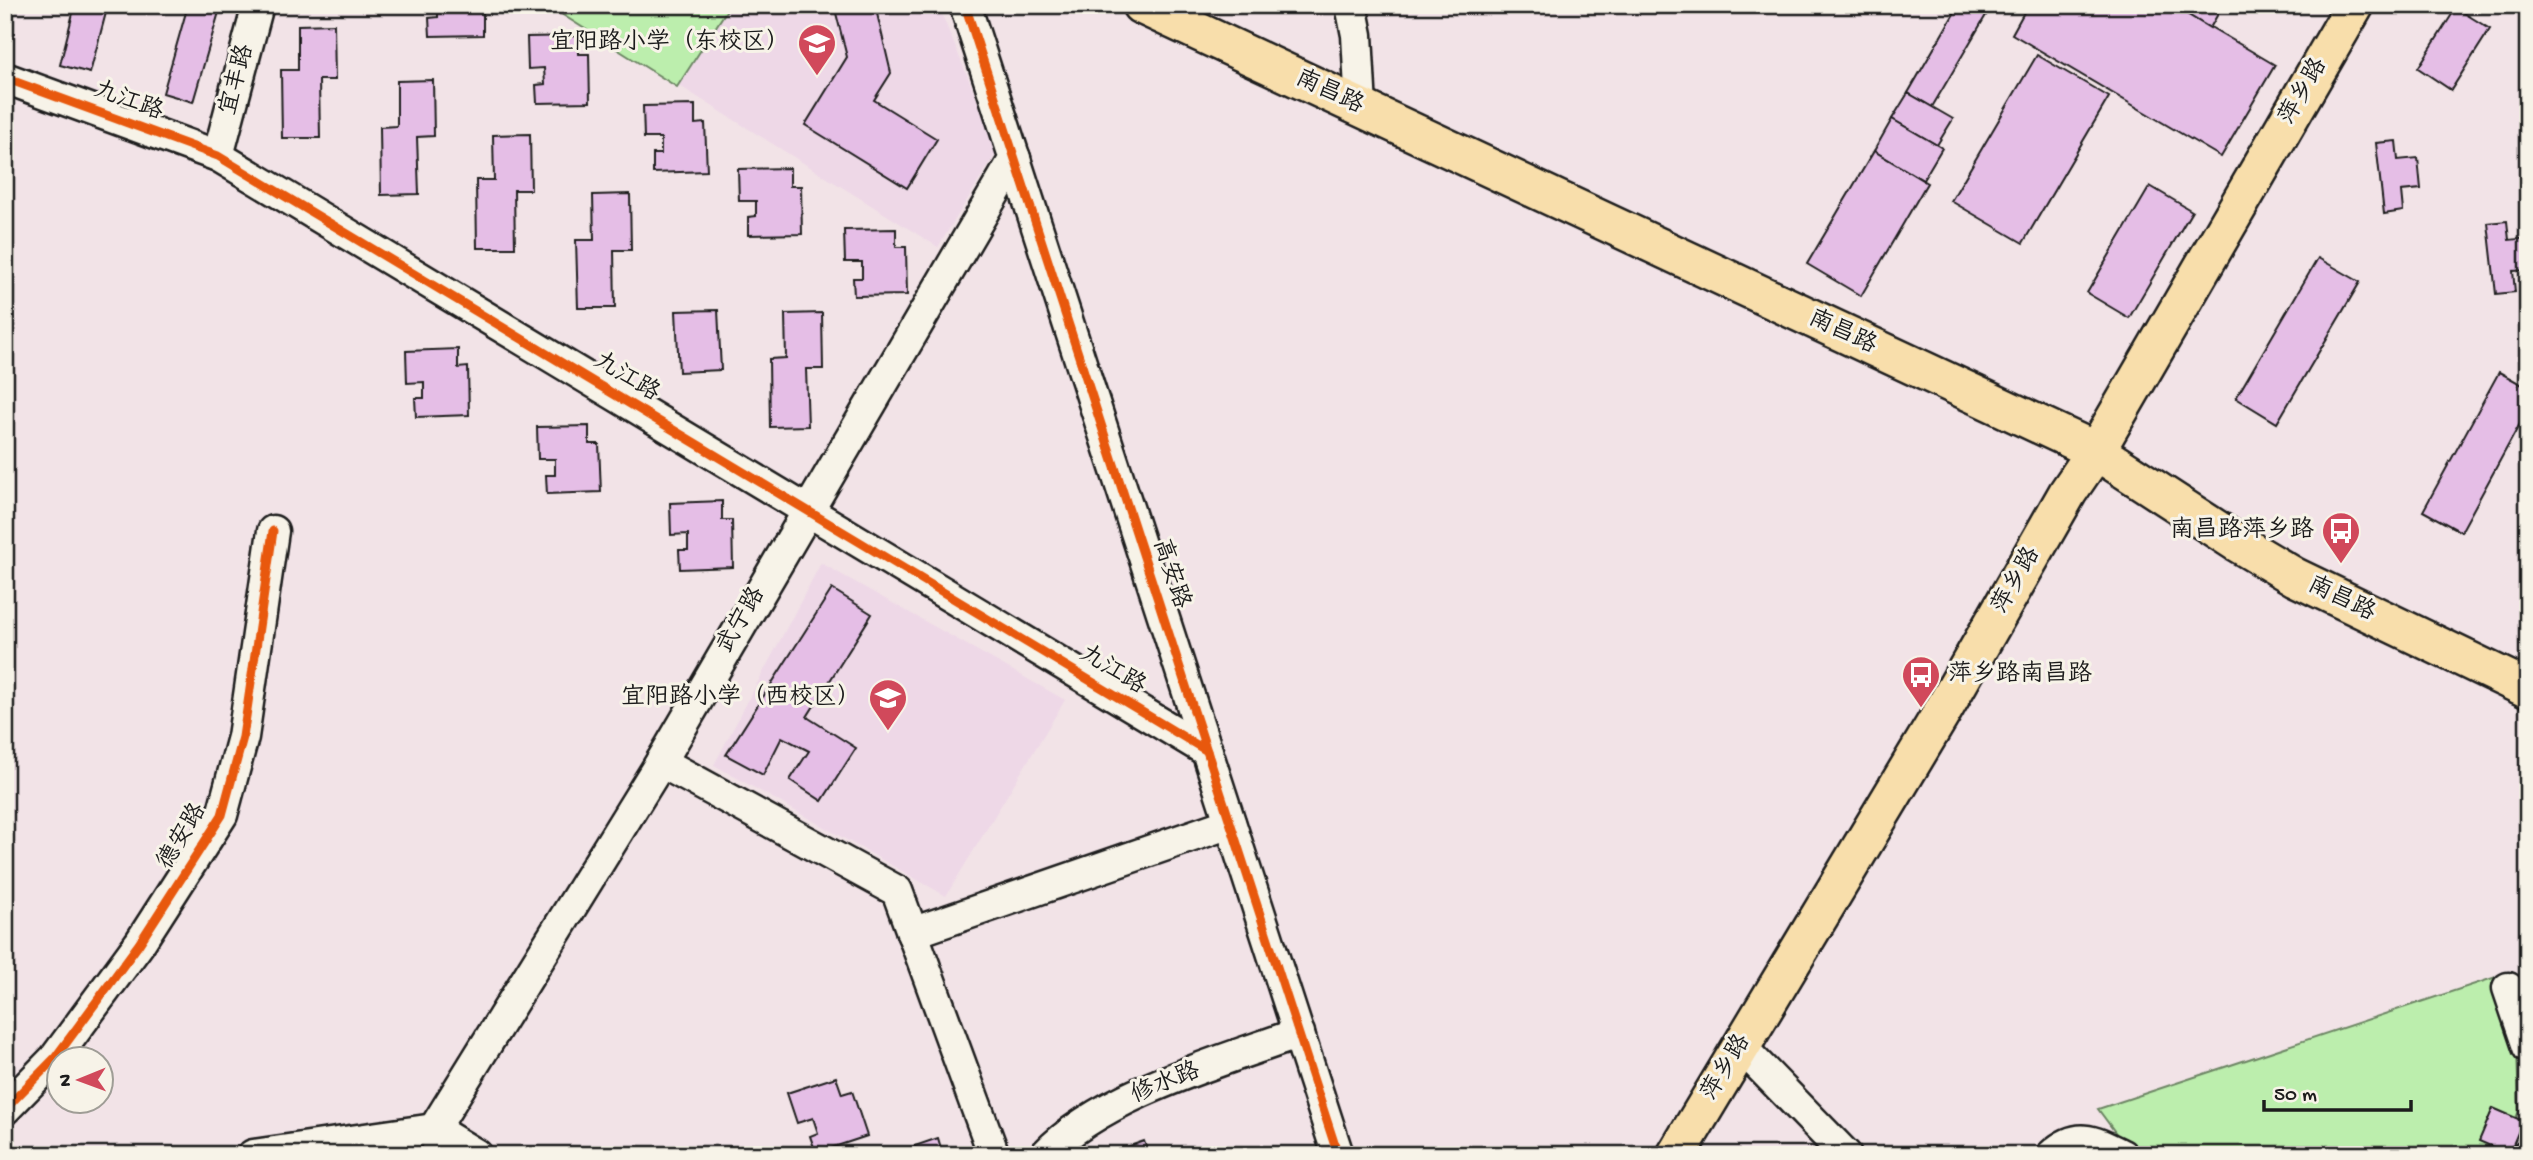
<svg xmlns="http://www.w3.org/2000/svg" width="2533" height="1160" viewBox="0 0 2533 1160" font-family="'Gochi Hand','LXGW WenKai TC',sans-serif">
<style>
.built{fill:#eed8e7}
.green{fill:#bceead;stroke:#6c8564;stroke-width:2}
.building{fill:#e5bee6;stroke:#1c1c1c;stroke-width:2}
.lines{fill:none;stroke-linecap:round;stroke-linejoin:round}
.minor-casing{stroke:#1c1c1c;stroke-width:35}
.major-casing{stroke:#1c1c1c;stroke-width:42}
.minor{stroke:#f7f3e8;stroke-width:30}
.major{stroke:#f8deab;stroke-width:37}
.cycleway-casing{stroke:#f7f3e8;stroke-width:13}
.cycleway{stroke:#e8590c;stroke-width:9}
.labels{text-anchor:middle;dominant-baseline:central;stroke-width:6;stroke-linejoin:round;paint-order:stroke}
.poi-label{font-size:24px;fill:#1c1c1c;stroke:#f7f3e8;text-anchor:end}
.street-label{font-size:24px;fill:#1c1c1c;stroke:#f7f3e8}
</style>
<rect width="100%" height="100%" fill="#f2e3e7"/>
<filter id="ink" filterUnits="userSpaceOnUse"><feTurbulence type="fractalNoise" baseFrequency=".0143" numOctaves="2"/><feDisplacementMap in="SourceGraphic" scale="14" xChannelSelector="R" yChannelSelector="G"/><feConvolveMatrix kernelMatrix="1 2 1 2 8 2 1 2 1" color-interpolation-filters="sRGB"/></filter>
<g filter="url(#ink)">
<g class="built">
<path d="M550,5H938L998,150L938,247Z"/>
<path d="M821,563L1065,700L946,896L714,765Z"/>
</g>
<g class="green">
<path d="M547,5H730L677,87Z"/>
<path d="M2499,976L2517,1047L2519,1111L2501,1155H2132L2098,1109Z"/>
</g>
<g class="building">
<path d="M75,5H108L90,73L60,65Z"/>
<path d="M188,5H221L193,102L163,93Z"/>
<path d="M438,5H483V35L430,36L429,18L438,17Z"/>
<path d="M834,5H875L891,73L874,100L937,139L907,188L805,125L847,57Z"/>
<path d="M1959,5H1992L1932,107L1908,93Z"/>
<path d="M2028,5H2173L2275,65L2221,157L2012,34Z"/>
<path d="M2172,5H2223L2210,28Z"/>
<path d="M2456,8L2490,29L2451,90L2418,68Z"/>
<path d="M334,24L335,80H319L320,138H282L281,70H298V25Z"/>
<path d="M578,36L579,54H589L590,102L537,103L536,85L545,84L544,68L528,69L527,37Z"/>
<path d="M2037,55L2109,97L2023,243L1951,201Z"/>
<path d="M433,80L434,136L417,137L419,194L381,195L380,127L397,126V81Z"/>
<path d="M1908,93L1953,119L1937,145L1892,119Z"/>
<path d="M695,105V124L705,123L707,171L653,173V154H661V138H644L643,106Z"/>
<path d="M1892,119L1942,148L1923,180L1874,151Z"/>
<path d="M530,134L531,190H514L515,248H477L476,180H494L493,135Z"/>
<path d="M2396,141L2398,160L2418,158L2421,189L2401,191L2403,211L2384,214L2376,143Z"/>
<path d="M1874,151L1927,183L1861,296L1807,264Z"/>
<path d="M790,168V186H801L802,234L748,235V217L756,216V201H739L738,169Z"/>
<path d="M2150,186L2192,211L2129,318L2087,293Z"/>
<path d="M630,194L631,250H614L615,308H578L576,240H594L593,195Z"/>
<path d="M2507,221L2509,240L2528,238V270L2513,271L2515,292L2496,294L2488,223Z"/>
<path d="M896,229V247H906L907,295L854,296L853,278H862V262H845L844,230Z"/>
<path d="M2318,258L2360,282L2277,423L2236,398Z"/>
<path d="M718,310L721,370L679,372L676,311Z"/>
<path d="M822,313L823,369H806L808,426L770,427L769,359L786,358L785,314Z"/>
<path d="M458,349V368L468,367L469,415L416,417L415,398H424V382L407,383L406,351Z"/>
<path d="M2499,372L2528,388V409L2461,532L2423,511Z"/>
<path d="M589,426V444H599L601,492L547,494L546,475H555V459H538L537,427Z"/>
<path d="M722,501V520H732L733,567L680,569L679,550H688V534L671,535L670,503Z"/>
<path d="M832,589L872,614L807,717L856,748L822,801L790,780L809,751L782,737L763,775L726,755Z"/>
<path d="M836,1077L842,1094L852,1091L867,1136L816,1153L810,1136L818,1133L813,1118L797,1123L787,1093Z"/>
<path d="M2493,1108L2523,1121L2509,1154L2479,1141Z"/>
<path d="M938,1138L943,1155H889Z"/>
<path d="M1144,1141L1149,1155H1104Z"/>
</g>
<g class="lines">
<defs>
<g id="minor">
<path d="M965,5L1338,1155"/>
<path d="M1351,5L1357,35L1361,108"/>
<path d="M5,78L218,156L1207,751"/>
<path d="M218,156L258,5"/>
<path d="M661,762L897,891L994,1155"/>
<path d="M912,933L1230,823"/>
<path d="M2508,988L2528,1047"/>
<path d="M1740,1046L1846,1155"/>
<path d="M5,1109L55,1058L139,944L222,815L243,737L273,531"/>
<path d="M253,1155L434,1129L477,1155"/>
<path d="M441,1155L434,1129L661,762L1015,158"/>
<path d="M1045,1155C1103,1094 1220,1062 1299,1033"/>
<path d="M2052,1155C2078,1131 2094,1141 2122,1155"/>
<path d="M2527,1155L2528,1154"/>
</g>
<g id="major">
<path d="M1141,5L2096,451L2236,542L2295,577L2528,689"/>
<path d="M1676,1155L1941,714L2068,492L2096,451L2355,5"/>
</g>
</defs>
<use href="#minor" class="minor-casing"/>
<use href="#major" class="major-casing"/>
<use href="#minor" class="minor"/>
<use href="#major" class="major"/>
<defs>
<g id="cycleway">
<path d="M965,5L1338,1155"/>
<path d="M5,78L218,156L1207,751"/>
<path d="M5,1109L55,1058L139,944L222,815L243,737L273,531"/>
</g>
</defs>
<use href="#cycleway" class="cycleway-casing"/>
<use href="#cycleway" class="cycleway"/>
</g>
</g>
<defs>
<symbol id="school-pin" viewBox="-11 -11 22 30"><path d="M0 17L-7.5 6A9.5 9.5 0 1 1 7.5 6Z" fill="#d1495b" stroke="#f7f3e8"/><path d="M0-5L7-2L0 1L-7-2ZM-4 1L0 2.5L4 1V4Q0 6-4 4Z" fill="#fff"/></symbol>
<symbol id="bus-pin" viewBox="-11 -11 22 30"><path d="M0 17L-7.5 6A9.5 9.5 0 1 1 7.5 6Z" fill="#d1495b" stroke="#f7f3e8"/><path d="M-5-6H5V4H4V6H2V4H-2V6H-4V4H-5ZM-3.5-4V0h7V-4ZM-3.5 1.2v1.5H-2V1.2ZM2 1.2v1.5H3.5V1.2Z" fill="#fff"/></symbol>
</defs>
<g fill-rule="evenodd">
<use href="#school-pin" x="795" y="21" width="44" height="60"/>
<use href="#bus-pin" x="2319" y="509" width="44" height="60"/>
<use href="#bus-pin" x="1899" y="653" width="44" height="60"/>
<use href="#school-pin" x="866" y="676" width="44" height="60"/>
</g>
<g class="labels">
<g class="poi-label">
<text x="790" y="43">宜阳路小学（东校区）</text>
<text x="2314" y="531">南昌路萍乡路</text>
<text x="1948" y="675" text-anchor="start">萍乡路南昌路</text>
<text x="861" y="698">宜阳路小学（西校区）</text>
</g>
<g class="street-label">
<text transform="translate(238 80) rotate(-75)">宜丰路</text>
<text transform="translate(2304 92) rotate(-60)">萍乡路</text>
<text transform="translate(1329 93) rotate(25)">南昌路</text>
<text transform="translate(128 102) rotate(20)">九江路</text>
<text transform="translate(1842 333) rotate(25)">南昌路</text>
<text transform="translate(626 378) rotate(31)">九江路</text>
<text transform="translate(1170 574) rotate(72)">高安路</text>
<text transform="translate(2017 581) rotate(-60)">萍乡路</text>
<text transform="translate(2341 600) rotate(26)">南昌路</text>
<text transform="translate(742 621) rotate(-60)">武宁路</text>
<text transform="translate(1112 671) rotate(31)">九江路</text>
<text transform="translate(183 837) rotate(-59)">德安路</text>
<text transform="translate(1727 1068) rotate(-59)">萍乡路</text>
<text transform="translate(1166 1084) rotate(-22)">修水路</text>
</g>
</g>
<rect width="2533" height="1160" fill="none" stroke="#f7f3e8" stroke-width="28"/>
<rect x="14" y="14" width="2505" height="1132" fill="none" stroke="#1c1c1c" stroke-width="2.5" filter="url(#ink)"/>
<g transform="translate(80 1080) rotate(269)"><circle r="33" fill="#f7f3e8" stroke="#9f9d96" stroke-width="2"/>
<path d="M0-5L12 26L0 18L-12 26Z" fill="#d1495b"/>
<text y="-10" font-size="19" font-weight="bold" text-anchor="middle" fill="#1c1c1c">N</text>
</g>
<path d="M2264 1100v10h147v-10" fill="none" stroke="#1c1c1c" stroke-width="3.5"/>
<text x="2274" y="1100" font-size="21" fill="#1c1c1c" stroke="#f7f3e8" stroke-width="5" paint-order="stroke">50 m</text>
</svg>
